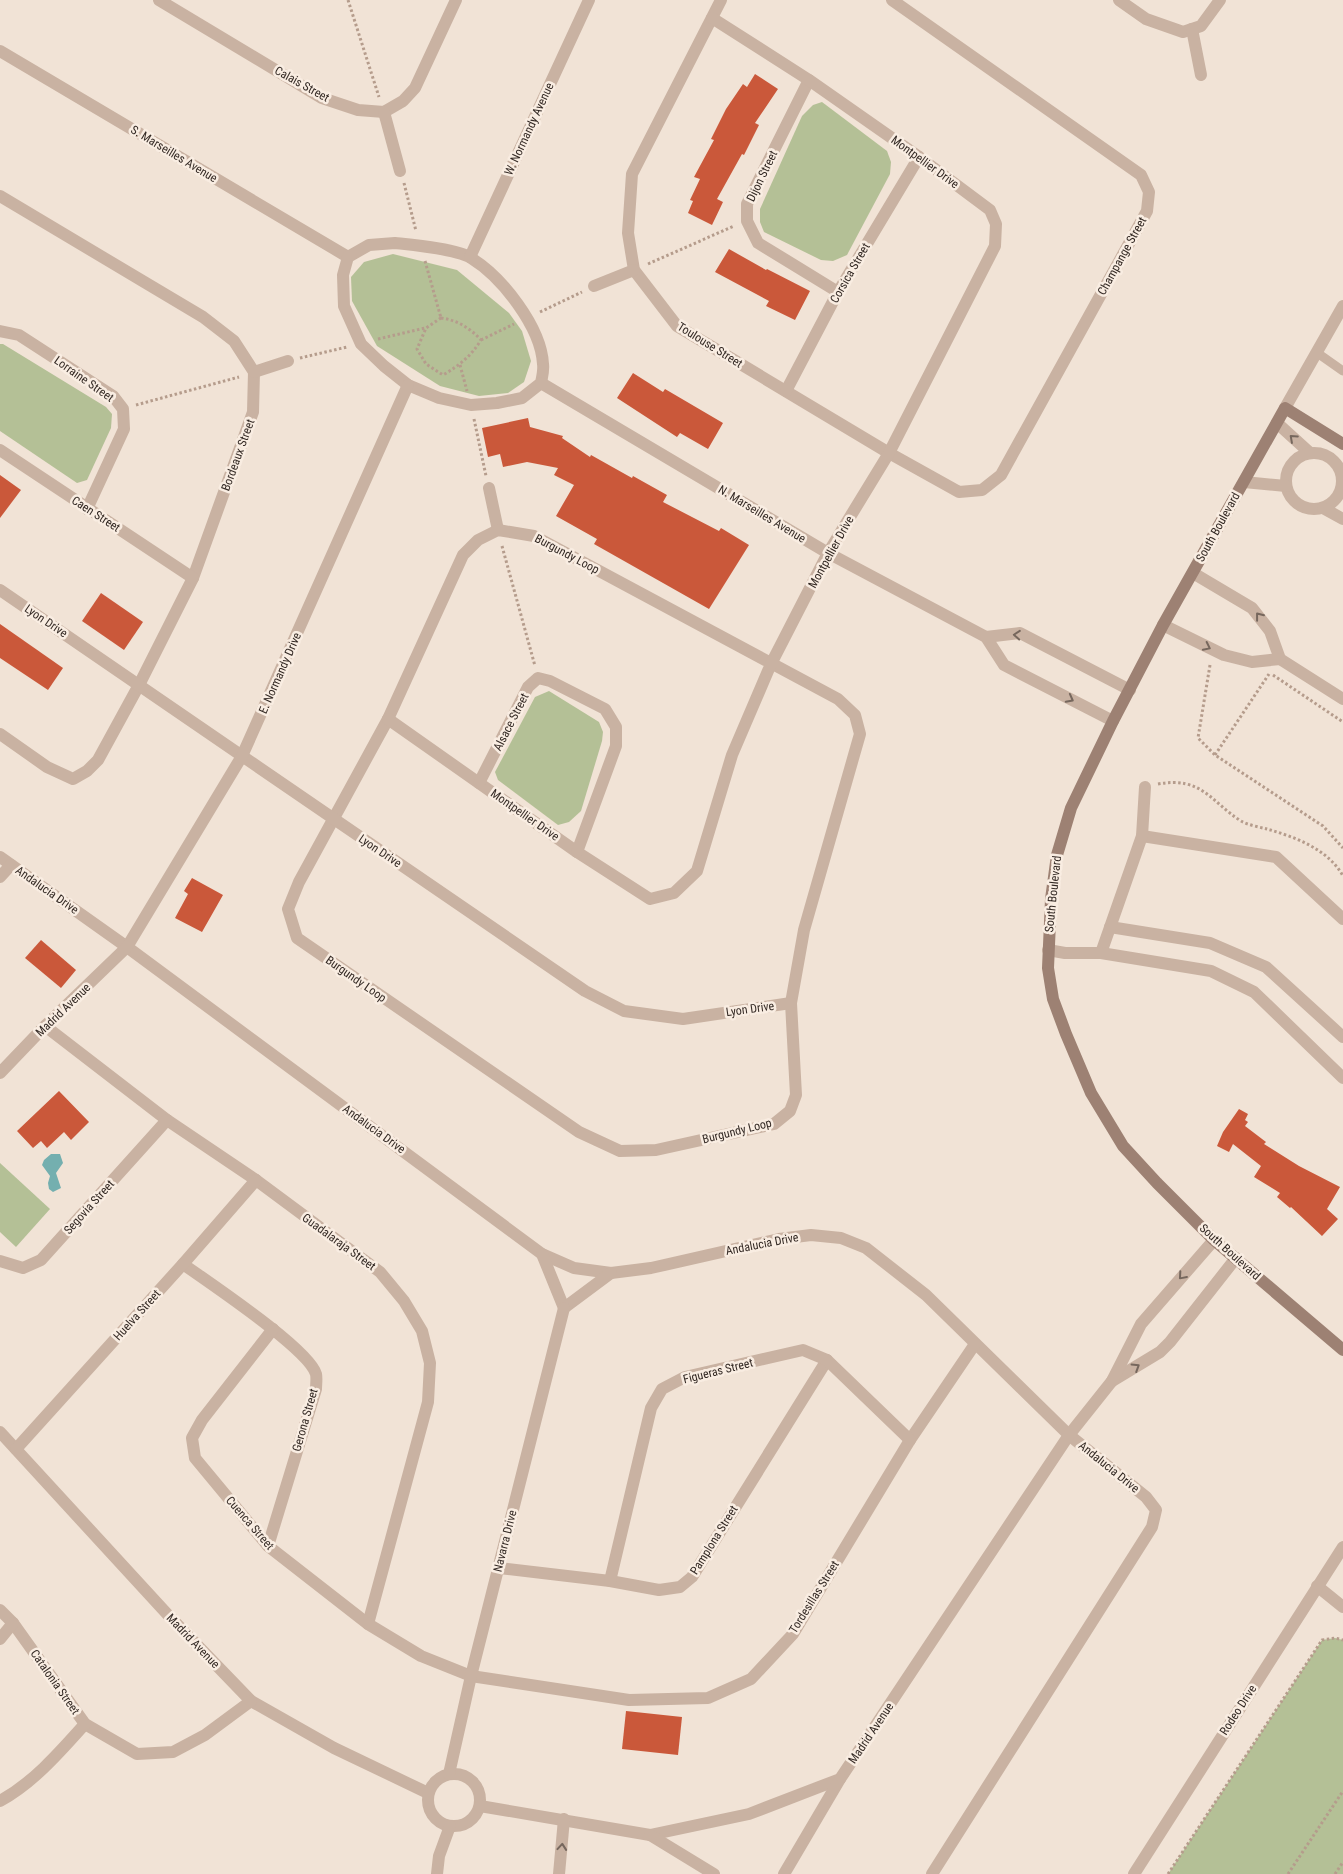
<svg xmlns="http://www.w3.org/2000/svg" width="1343" height="1874" viewBox="0 0 1343 1874" font-family="'Roboto Condensed',sans-serif">
<style>
.green{fill:#b4c096}
.water{fill:#74afaf}
.building{fill:#ca583a}
.lines{fill:none;stroke-linecap:round;stroke-linejoin:round}
.path{stroke:#b59c8c;stroke-width:3;stroke-dasharray:2.5 2.5;stroke-linecap:butt}
.service{stroke:#c9b2a2;stroke-width:9}
.pedestrian{stroke:#c9b2a2;stroke-width:12}
.minor{stroke:#c9b2a2;stroke-width:12}
.tertiary{stroke:#c9b2a2;stroke-width:12}
.secondary{stroke:#9d8173;stroke-width:12}
.oneway{stroke:#76675d}
.labels{text-anchor:middle;dominant-baseline:central;stroke-width:5;stroke-linejoin:round;paint-order:stroke}
.street-label{font-size:12px;fill:#332924;stroke:#f9ede2}
</style>
<rect width="100%" height="100%" fill="#f1e3d6"/>
<g class="green">
<path d="M822,102L887,151L891,162L890,174L847,255L833,261L821,260L764,232L760,222V209L802,116L813,105Z"/>
<path d="M393,254L457,270L509,313L522,331L531,361L524,382L508,393L479,396L440,386L377,346L352,301L351,277L364,262Z"/>
<path d="M0,344H3L106,407L112,414L111,428L87,480L77,483L0,431Z"/>
<path d="M549,691L599,722L603,732L602,741L581,811L569,822L558,825L498,780L495,772L535,697Z"/>
<path d="M0,1163L50,1209L16,1247L0,1232Z"/>
<path d="M1335,1638L1343,1640V1874H1168L1322,1640Z"/>
</g>
<path class="water" d="M51,1154H60L63,1163L56,1173L61,1188L53,1192L49,1189L48,1183L50,1176L42,1165L44,1160Z"/>
<g class="building">
<path d="M755,74L778,89L755,123L759,125L744,155L742,154L717,199L723,202L712,225L688,213L693,201L690,200L700,179L694,177L714,140L711,139L726,109L743,84L747,87Z"/>
<path d="M729,249L766,270L767,269L810,291L795,320L766,306L769,301L715,272Z"/>
<path d="M633,373L663,392L665,389L723,423L708,449L680,433L677,437L617,398Z"/>
<path d="M528,418L530,427L563,436L562,438L590,457L591,455L632,478L633,476L667,495L663,502L719,531L721,528L749,545L709,609L594,544L597,539L556,516L574,485L554,475L558,468L527,462L503,467L500,454L488,457L482,428Z"/>
<path d="M0,475L21,490L0,518Z"/>
<path d="M101,593L143,622L124,650L82,621Z"/>
<path d="M0,624L63,668L48,690L0,658Z"/>
<path d="M192,878L223,895L202,932L175,918L188,894L184,891Z"/>
<path d="M41,940L76,970L61,988L25,958Z"/>
<path d="M59,1091L89,1122L71,1140L64,1132L47,1148L41,1141L33,1148L17,1131Z"/>
<path d="M1239,1109L1248,1114L1245,1120L1248,1122L1245,1126L1266,1142L1264,1144L1299,1166L1340,1187L1327,1209L1338,1219L1322,1236L1291,1207L1290,1208L1277,1197L1280,1193L1254,1177L1261,1166L1233,1144L1229,1152L1217,1146L1223,1132Z"/>
<path d="M626,1711L682,1717L678,1755L622,1749Z"/>
</g>
<g class="lines">
<g class="path">
<path d="M348,0L379,97"/>
<path d="M404,183L416,231"/>
<path d="M425,261L441,318"/>
<path d="M648,264L734,226"/>
<path d="M540,312L582,292"/>
<path d="M441,318C457,320 470,328 481,340C471,356 460,365 443,375L426,364L417,349L426,328Z"/>
<path d="M378,339L425,328"/>
<path d="M481,340L514,324"/>
<path d="M300,358L347,347"/>
<path d="M460,365L467,391"/>
<path d="M136,405L239,377"/>
<path d="M474,419L486,476"/>
<path d="M502,546L535,666"/>
<path d="M1210,665L1198,738L1215,755L1323,826L1343,848"/>
<path d="M1273,675L1343,722"/>
<path d="M1215,755L1269,674"/>
<path d="M1158,784C1202,776 1211,802 1241,821C1248,825 1259,827 1267,829C1295,837 1328,849 1343,876"/>
<path d="M1168,1874L1322,1640L1335,1638L1343,1640"/>
<path d="M1288,1874L1343,1791"/>
<path d="M1335,1874L1343,1862"/>
</g>
<path class="service" d="M1316,352L1343,371"/>
<g class="pedestrian">
<path d="M1142,836L1276,857L1343,919"/>
<path d="M1110,927L1210,943L1266,967L1343,1037"/>
<path d="M1101,953L1142,836L1145,787"/>
</g>
<g class="minor">
<path d="M159,0L322,98L358,110L384,112L403,101L415,88L456,0"/>
<path d="M721,0L632,174L628,233L634,270L677,326L889,453L959,492L982,490L1001,475L1147,211L1149,192L1141,175L892,0"/>
<path d="M1119,0L1146,19L1183,32L1201,26L1220,0"/>
<path d="M1192,29L1201,75"/>
<path d="M0,51L348,257"/>
<path d="M809,80L747,204V221L758,243L838,292"/>
<path d="M384,112L400,171"/>
<path d="M0,196L203,317L234,341L254,372L253,412L193,578L139,685L98,760L87,771L73,779L47,767L0,734"/>
<path d="M395,243C413,245 457,249 471,258C502,277 541,327 543,364C544,370 542,377 541,383L522,398L497,403L471,405L439,398L408,385L384,366L361,344L344,306L343,275L348,257L369,245Z"/>
<path d="M470,257L589,0"/>
<path d="M594,286L634,270"/>
<path d="M0,331L19,335L113,396L123,409L124,429L87,509"/>
<path d="M254,372L288,361"/>
<path d="M541,383L828,553L986,637L1004,665L1113,721"/>
<path d="M786,391L838,292L919,157"/>
<path d="M1277,423L1310,453"/>
<path d="M0,450L193,578"/>
<circle cx="1314" cy="481" r="28"/>
<path d="M1244,482L1286,486"/>
<path d="M489,488L498,530"/>
<path d="M1323,508L1343,519"/>
<path d="M498,530L534,536L838,699L855,715L860,734L804,930L791,1003L796,1095L790,1111L774,1124L656,1150L620,1151L579,1132L297,938L288,909L299,882L388,719L463,555L478,540Z"/>
<path d="M1193,573L1252,608L1270,631L1280,659L1343,699"/>
<path d="M0,590L585,991L624,1011L683,1019L791,1003"/>
<path d="M1163,625L1224,655L1252,662L1280,659"/>
<path d="M986,637L1020,633L1130,690"/>
<path d="M388,719L577,852L650,899L674,893L697,871L732,755L771,664L828,553L889,453L995,246L996,224L990,210L919,157L809,80L712,18"/>
<path d="M479,783L528,687L538,678L550,681L605,709L616,727V746L577,852"/>
<path d="M0,857L127,947L542,1254L574,1268L611,1273L651,1268L779,1239L811,1235L841,1238L866,1248L926,1295L1069,1435L1146,1497L1156,1510L1152,1527L932,1874"/>
<path d="M0,877L11,865"/>
<path d="M1048,950L1065,953H1101L1211,971L1254,992L1343,1078"/>
<path d="M45,1026L167,1120L256,1180L380,1272L404,1301L422,1331L430,1363L428,1402L368,1624"/>
<path d="M0,1073L45,1026L127,947L242,756L408,385"/>
<path d="M542,1254L564,1308"/>
<path d="M0,1261L23,1268L41,1260L167,1120"/>
<path d="M183,1264C208,1282 309,1349 316,1374C317,1378 316,1385 316,1389L268,1546"/>
<path d="M564,1308L611,1273"/>
<path d="M273,1329L202,1420L192,1438L195,1458L268,1546L368,1624L421,1656L471,1676L629,1700L708,1698L751,1679L793,1634L910,1440L975,1344"/>
<path d="M1112,1381L1160,1352L1170,1342L1236,1258"/>
<path d="M0,1432L169,1616L251,1701L334,1748L428,1793"/>
<path d="M16,1449L183,1264L256,1180"/>
<path d="M499,1568L610,1581L659,1590L680,1587L692,1577L827,1360"/>
<path d="M610,1581L651,1408L662,1389L685,1377L803,1350L827,1360L910,1440"/>
<path d="M1317,1586L1343,1607"/>
<path d="M0,1610L13,1623L85,1724L137,1754L173,1752L205,1735L251,1701"/>
<path d="M0,1639L13,1623"/>
<circle cx="454" cy="1800" r="26"/>
<path d="M449,1774L471,1676L564,1308"/>
<path d="M0,1801C33,1783 60,1752 85,1724"/>
<path d="M480,1806L650,1835L749,1814L840,1779L1069,1435L1112,1381L1141,1324L1214,1240"/>
<path d="M650,1835L714,1874"/>
<path d="M437,1874L439,1856L450,1826"/>
<path d="M559,1874L564,1819"/>
<path d="M784,1874L840,1779"/>
</g>
<g class="tertiary">
<path d="M1285,408L1343,306"/>
<path d="M1134,1874L1343,1547"/>
</g>
<path class="secondary" d="M1343,444L1285,408L1163,625L1113,721L1071,808L1057,855L1051,899L1048,968L1053,999L1066,1034L1091,1093L1123,1146L1157,1183L1214,1240L1343,1350"/>
</g>
<defs><path id="oneway-chevron" d="M-2-3.5L2.5 0L-2 3.5" fill="none" stroke-width="1.6" stroke-linecap="round" stroke-linejoin="round" transform="scale(1.25)"/></defs>
<g class="oneway">
<use href="#oneway-chevron" transform="translate(1293 438) rotate(-138)"/>
<use href="#oneway-chevron" transform="translate(1259 616) rotate(-128)"/>
<use href="#oneway-chevron" transform="translate(1017 635) rotate(-176)"/>
<use href="#oneway-chevron" transform="translate(1207 647) rotate(26)"/>
<use href="#oneway-chevron" transform="translate(1070 699) rotate(28)"/>
<use href="#oneway-chevron" transform="translate(1182 1276) rotate(131)"/>
<use href="#oneway-chevron" transform="translate(1136 1367) rotate(-32)"/>
<use href="#oneway-chevron" transform="translate(562 1847) rotate(-85)"/>
</g>
<g class="labels">
<g class="street-label">
<text transform="translate(302 84) rotate(29)">Calais Street</text>
<text transform="translate(529 129) rotate(-65)">W. Normandy Avenue</text>
<text transform="translate(174 154) rotate(31)">S. Marseilles Avenue</text>
<text transform="translate(925 162) rotate(36)">Montpellier Drive</text>
<text transform="translate(762 176) rotate(-64)">Dijon Street</text>
<text transform="translate(1122 256) rotate(-61)">Champange Street</text>
<text transform="translate(850 273) rotate(-60)">Corsica Street</text>
<text transform="translate(710 345) rotate(32)">Toulouse Street</text>
<text transform="translate(84 379) rotate(35)">Lorraine Street</text>
<text transform="translate(238 455) rotate(-70)">Bordeaux Street</text>
<text transform="translate(96 514) rotate(33)">Caen Street</text>
<text transform="translate(762 514) rotate(31)">N. Marseilles Avenue</text>
<text transform="translate(1218 527) rotate(-61)">South Boulevard</text>
<text transform="translate(831 552) rotate(-61)">Montpellier Drive</text>
<text transform="translate(567 554) rotate(28)">Burgundy Loop</text>
<text transform="translate(46 621) rotate(34)">Lyon Drive</text>
<text transform="translate(280 673) rotate(-66)">E. Normandy Drive</text>
<text transform="translate(511 722) rotate(-63)">Alsace Street</text>
<text transform="translate(525 815) rotate(35)">Montpellier Drive</text>
<text transform="translate(380 851) rotate(34)">Lyon Drive</text>
<text transform="translate(47 890) rotate(35)">Andalucia Drive</text>
<text transform="translate(1053 894) rotate(-84)">South Boulevard</text>
<text transform="translate(356 979) rotate(35)">Burgundy Loop</text>
<text transform="translate(750 1009) rotate(-8)">Lyon Drive</text>
<text transform="translate(63 1010) rotate(-44)">Madrid Avenue</text>
<text transform="translate(374 1129) rotate(36)">Andalucia Drive</text>
<text transform="translate(737 1131) rotate(-14)">Burgundy Loop</text>
<text transform="translate(89 1207) rotate(-48)">Segovia Street</text>
<text transform="translate(339 1242) rotate(36)">Guadalaraja Street</text>
<text transform="translate(762 1244) rotate(-11)">Andalucia Drive</text>
<text transform="translate(1230 1252) rotate(42)">South Boulevard</text>
<text transform="translate(137 1315) rotate(-48)">Huelva Street</text>
<text transform="translate(718 1371) rotate(-14)">Figueras Street</text>
<text transform="translate(305 1420) rotate(-74)">Gerona Street</text>
<text transform="translate(1109 1467) rotate(39)">Andalucia Drive</text>
<text transform="translate(250 1523) rotate(49)">Cuenca Street</text>
<text transform="translate(714 1540) rotate(-58)">Pamplona Street</text>
<text transform="translate(505 1541) rotate(-76)">Navarra Drive</text>
<text transform="translate(814 1597) rotate(-58)">Tordesillas Street</text>
<text transform="translate(193 1641) rotate(46)">Madrid Avenue</text>
<text transform="translate(55 1682) rotate(55)">Catalonia Street</text>
<text transform="translate(1238 1710) rotate(-57)">Rodeo Drive</text>
<text transform="translate(871 1733) rotate(-56)">Madrid Avenue</text>
</g>
</g>
</svg>
